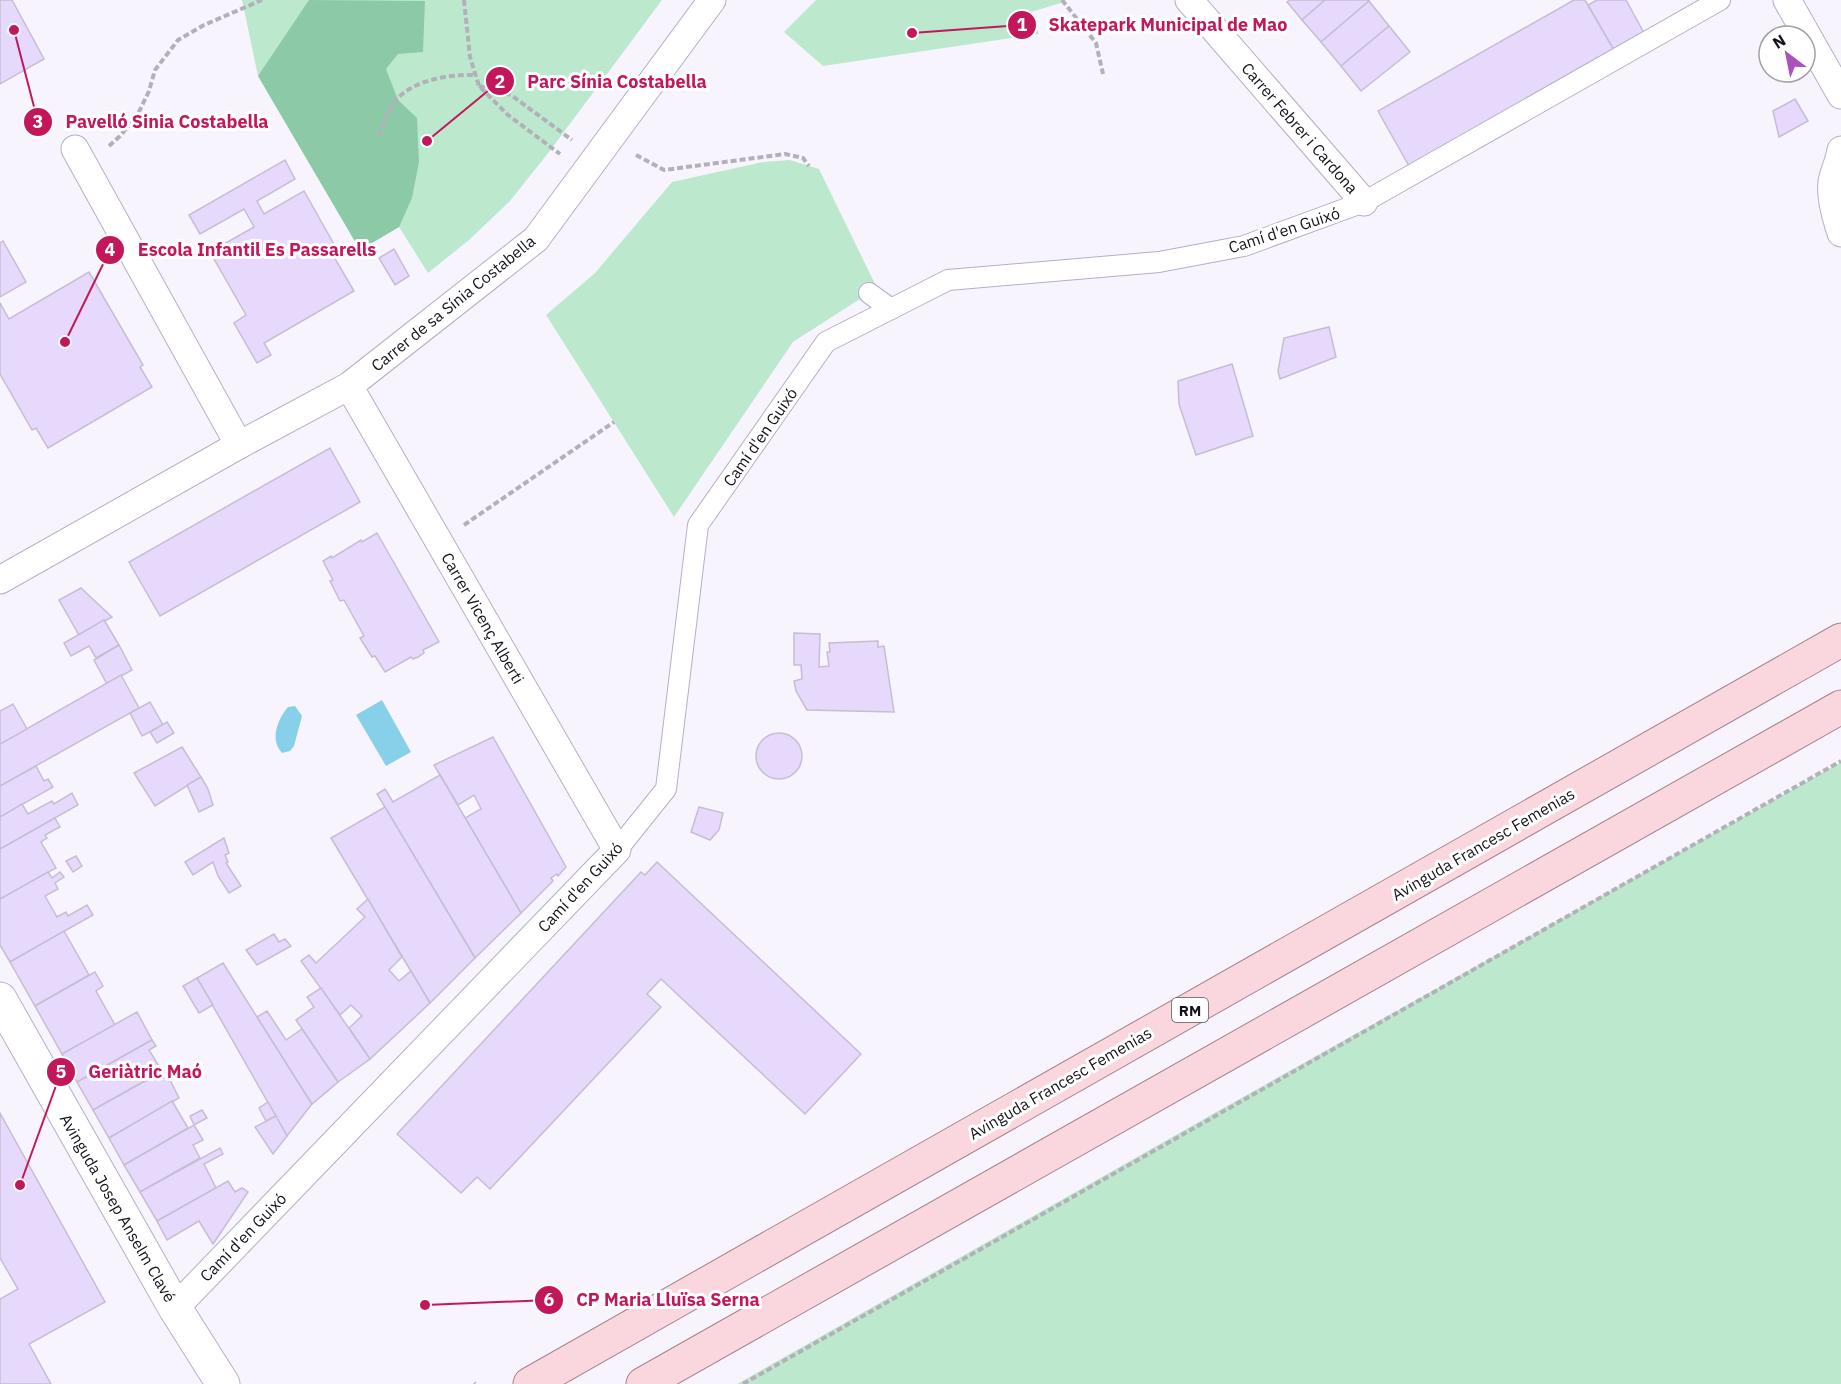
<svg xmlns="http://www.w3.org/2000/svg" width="1841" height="1384" viewBox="0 0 1841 1384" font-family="'IBM Plex Sans',sans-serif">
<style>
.green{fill:#bce9ce}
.forest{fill:#8ccaa7}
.water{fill:#88d0e9}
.building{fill:#e7d9fb;stroke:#c6bdd3;stroke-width:1.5}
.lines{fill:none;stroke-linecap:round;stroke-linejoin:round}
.pedestrian-casing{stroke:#b7aec5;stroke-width:22}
.minor-casing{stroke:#b7aec5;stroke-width:29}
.tertiary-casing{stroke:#b7aec5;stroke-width:35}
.primary-casing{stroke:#a7808b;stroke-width:35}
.path{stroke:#b4b0b9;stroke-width:4;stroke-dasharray:6 3;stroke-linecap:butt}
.pedestrian{stroke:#fff;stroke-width:20}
.minor{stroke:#fff;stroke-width:27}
.tertiary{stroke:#fff;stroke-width:33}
.primary{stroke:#fad6de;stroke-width:33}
.labels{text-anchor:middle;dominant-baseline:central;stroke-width:6;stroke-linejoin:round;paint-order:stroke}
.shield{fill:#fff;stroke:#5b585e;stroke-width:1.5}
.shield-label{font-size:15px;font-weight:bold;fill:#151119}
.street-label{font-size:16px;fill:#151119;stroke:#fff}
.leader{fill:none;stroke:#c2185b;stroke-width:2}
.callout-dot{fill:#c2185b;stroke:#fff;stroke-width:2}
.mark-label{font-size:18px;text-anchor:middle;font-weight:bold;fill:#fff}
.callout-label{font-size:18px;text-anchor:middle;font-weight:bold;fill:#c2185b;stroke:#fff;stroke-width:6;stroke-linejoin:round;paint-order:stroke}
</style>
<rect width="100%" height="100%" fill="#f8f4fe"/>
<g class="green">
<path d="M242,0H662L549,152L510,201L469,240L428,273L399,227L360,250L258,76Z"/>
<path d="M816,0H1062L1064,2L1031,12L1039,34L823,66L784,32Z"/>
<path d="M790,160L819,169L877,288L793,342L674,517L546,315L595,273L672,182L763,162Z"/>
<path d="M1841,762V1384H737L1218,1111Z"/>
</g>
<path class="forest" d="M309,0L425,1L423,52L398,54L386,69L398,100L417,118L419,162L412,198L399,227L360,250L258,76Z"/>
<g class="water">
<path d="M382,700L411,752L386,766L356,715Z"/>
<path d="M295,706L302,716L294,746L290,751L282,753C269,739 278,719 288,707Z"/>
</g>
<g class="building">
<path d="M0,0H12L44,59L0,84Z"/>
<path d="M1290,0H1325L1302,20L1287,2Z"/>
<path d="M1325,0H1368L1369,1L1321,42L1302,20Z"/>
<path d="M1574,0H1585L1614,50L1409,166L1378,111Z"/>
<path d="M1597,0H1626L1644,33L1614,50L1588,5Z"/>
<path d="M1369,1L1389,26L1341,66L1321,42Z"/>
<path d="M1389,26L1410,52L1361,91L1341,66Z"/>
<path d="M1795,99L1808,121L1779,137L1773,111Z"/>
<path d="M285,160L295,179L257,201L264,214L304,191L335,246L330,250L354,291L264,343L271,355L257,363L234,323L246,315L210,252L254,227L244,209L200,234L189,215Z"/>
<path d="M3,241L26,282L0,297V243Z"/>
<path d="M394,249L409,276L395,285L379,258Z"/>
<path d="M89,272L143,365L140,367L152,387L48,448L36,428L32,430L0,374V303L9,319Z"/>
<path d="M1329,327L1336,357L1280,379L1278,371L1284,338Z"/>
<path d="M1232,364L1253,436L1196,455L1179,404L1178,381Z"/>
<path d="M330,448L360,502L160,616L129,562Z"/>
<path d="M377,533L439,642L423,650L424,653L418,657L413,659L411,657L385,672L375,656L372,657L360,638L364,636L344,600L340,601L330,581L333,580L323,561L331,556L332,558L361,540L362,542Z"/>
<path d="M81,588L112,617L79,635L59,600Z"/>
<path d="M104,620L119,645L96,658L89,646L71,656L64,643Z"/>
<path d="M794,633L820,634L819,667L829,666L827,652H830L829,643L878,641V647L884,646L894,712L807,710L796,691L794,681L802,679L801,665H794Z"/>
<path d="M119,645L132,670L107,684L94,660Z"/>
<path d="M121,675L139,708L0,786V744Z"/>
<path d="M150,702L163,725L142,736L130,713Z"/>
<path d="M13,704L27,729L0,744V711Z"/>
<path d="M167,722L174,733L157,743L150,732Z"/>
<circle cx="779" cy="756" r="23"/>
<path d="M493,737L566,867L558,876L557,874L551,878L553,881L521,913L465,818L481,809L474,795L458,805L434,765Z"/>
<path d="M182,747L201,777L155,806L134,773Z"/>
<path d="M36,766L44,781L48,779L53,787L0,817V786Z"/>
<path d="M440,775L521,913L475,958L377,794L385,789L393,802Z"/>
<path d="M201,777L208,789L213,805L199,812L187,785Z"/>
<path d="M72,793L78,805L0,849V817L22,804L28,814L52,801L54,804Z"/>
<path d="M385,807L475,958L430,1003L331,838Z"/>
<path d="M699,807L723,813L719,830L710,840L691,832Z"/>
<path d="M55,818L60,827L45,835L47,838L41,842L56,868L0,899V849Z"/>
<path d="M224,838L229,853L225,855L228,862L226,863L241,886L229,893L218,876L213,862L193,875L185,862Z"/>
<path d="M76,856L82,866L73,872L66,861Z"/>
<path d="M657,862L861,1054L805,1114L661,979L647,994L661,1007L490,1189L477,1177L461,1193L397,1134L641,872L645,875Z"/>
<path d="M48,872L52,878L60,872L64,877L55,883L58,889L45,896L57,917L66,912L68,916L87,905L93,915L10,962L0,945V899Z"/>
<path d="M368,899L402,957L389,970L399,981L411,971L430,1003L370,1059L349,1028L362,1016L351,1005L340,1015L301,961L309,955L316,963L365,917L357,909Z"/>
<path d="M64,931L89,975L35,1006L10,962Z"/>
<path d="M274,934L279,942L285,939L291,946L257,965L246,950Z"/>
<path d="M223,963L312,1104L287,1136L197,978Z"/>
<path d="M95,972L103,986L96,991L115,1025L62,1054L35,1006Z"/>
<path d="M197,978L213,1005L199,1013L183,986Z"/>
<path d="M321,988L370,1059L338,1082L296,1020L314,1007L307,997Z"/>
<path d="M267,1011L286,1040L302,1029L338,1082L312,1104L257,1017Z"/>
<path d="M137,1012L152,1040L77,1082L62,1054Z"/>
<path d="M152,1040L156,1046L149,1050L162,1071L93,1110L77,1082Z"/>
<path d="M165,1070L179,1098L109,1138L93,1110Z"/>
<path d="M172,1101L188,1128L124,1165L109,1138Z"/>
<path d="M268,1102L276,1116L266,1121L259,1108Z"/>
<path d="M202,1110L207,1118L194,1125L190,1116Z"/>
<path d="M0,1113L105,1302L29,1344L51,1384H0V1299L18,1289L0,1258Z"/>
<path d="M276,1116L287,1136L273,1154L255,1127Z"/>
<path d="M194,1125L203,1140L193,1145L200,1158L140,1192L124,1165Z"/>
<path d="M220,1148L223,1154L204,1164L216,1188L157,1221L140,1192Z"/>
<path d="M228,1181L235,1192L242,1188L248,1192L213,1244L199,1221L167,1240L157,1221Z"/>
</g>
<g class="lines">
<defs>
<g id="pedestrian">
<path d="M869,293L891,309"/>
<path d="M617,850L666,789L698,525L826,342L948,280L1159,262L1244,246L1364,202L1720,0"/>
</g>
<g id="minor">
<path d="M1189,0L1364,202"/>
<path d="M1787,0L1841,95"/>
<path d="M75,149L239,445"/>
<path d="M1841,150C1839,162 1836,167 1833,177C1828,192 1836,218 1841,233"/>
<path d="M0,580L239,445L349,386L536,239L712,0"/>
<path d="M175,1308L617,850L349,386"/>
</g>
<path id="tertiary" d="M0,999L175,1308L223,1384"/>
<g id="primary">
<path d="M530,1384L1841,640"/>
<path d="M643,1384L1841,707"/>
</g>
</defs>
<use href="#pedestrian" class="pedestrian-casing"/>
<use href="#minor" class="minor-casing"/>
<use href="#tertiary" class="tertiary-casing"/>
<use href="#primary" class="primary-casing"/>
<g class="path">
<path d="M464,0L470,57L479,86L508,115L560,154"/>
<path d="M1062,0L1096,43L1103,74"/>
<path d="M479,86L511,95L572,140"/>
<path d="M379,136C383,127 385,117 390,109C404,81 447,74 475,75"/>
<path d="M109,146L120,136L137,116L149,91L155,70L178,40L204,25L262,0"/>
<path d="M636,155L664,170L785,154L803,158L809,166"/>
<path d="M464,525L614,422"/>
<path d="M474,1383L475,1384"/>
<path d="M743,1384L1841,761"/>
</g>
<use href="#pedestrian" class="pedestrian"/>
<use href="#minor" class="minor"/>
<use href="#tertiary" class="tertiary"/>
<use href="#primary" class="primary"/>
</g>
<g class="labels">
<rect class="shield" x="1172" y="998" width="36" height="24" rx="4.5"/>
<g class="shield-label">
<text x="1190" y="1010">RM</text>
</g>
<g class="street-label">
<text transform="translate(1300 128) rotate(49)">Carrer Febrer i Cardona</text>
<text transform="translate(1284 230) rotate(-18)">Camí d'en Guixó</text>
<text transform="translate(453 303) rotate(-39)">Carrer de sa Sínia Costabella</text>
<text transform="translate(760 437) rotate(-55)">Camí d'en Guixó</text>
<text transform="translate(483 618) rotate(60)">Carrer Vicenç Alberti</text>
<text transform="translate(1483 844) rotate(-30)">Avinguda Francesc Femenias</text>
<text transform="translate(580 887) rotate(-47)">Camí d'en Guixó</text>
<text transform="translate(1060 1083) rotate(-30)">Avinguda Francesc Femenias</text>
<text transform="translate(118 1208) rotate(60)">Avinguda Josep Anselm Clavé</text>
<text transform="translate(243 1237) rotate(-46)">Camí d'en Guixó</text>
</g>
</g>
<path class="leader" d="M912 33L1022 25M427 141L500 81M14 30L38 122M65 342L110 250M20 1185L61 1072M425 1305L549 1300"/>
<g class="callout-dot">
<circle cx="912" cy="33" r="6"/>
<circle cx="427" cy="141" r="6"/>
<circle cx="14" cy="30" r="6"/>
<circle cx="65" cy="342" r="6"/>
<circle cx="20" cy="1185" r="6"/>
<circle cx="425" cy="1305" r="6"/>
<circle cx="1022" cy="25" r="15"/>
<circle cx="500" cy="81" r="15"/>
<circle cx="38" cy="122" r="15"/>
<circle cx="110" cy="250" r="15"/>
<circle cx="61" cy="1072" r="15"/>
<circle cx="549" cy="1300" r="15"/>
</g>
<g class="mark-label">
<text x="1022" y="31">1</text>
<text x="500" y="88">2</text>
<text x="38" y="128">3</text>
<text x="110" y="256">4</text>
<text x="61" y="1078">5</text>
<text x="549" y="1306">6</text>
</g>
<g class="callout-label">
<text x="1168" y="31">Skatepark Municipal de Mao</text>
<text x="617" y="88">Parc Sínia Costabella</text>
<text x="167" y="128">Pavelló Sinia Costabella</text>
<text x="257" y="256">Escola Infantil Es Passarells</text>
<text x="145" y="1078">Geriàtric Maó</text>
<text x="668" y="1306">CP Maria Lluïsa Serna</text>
</g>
<g transform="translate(1787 54) rotate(328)"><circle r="28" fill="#ffffff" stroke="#a1a0a3" stroke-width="1.5"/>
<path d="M0-4.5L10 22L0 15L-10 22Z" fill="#ac50bc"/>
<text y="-9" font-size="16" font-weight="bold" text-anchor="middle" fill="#151119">N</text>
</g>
</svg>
